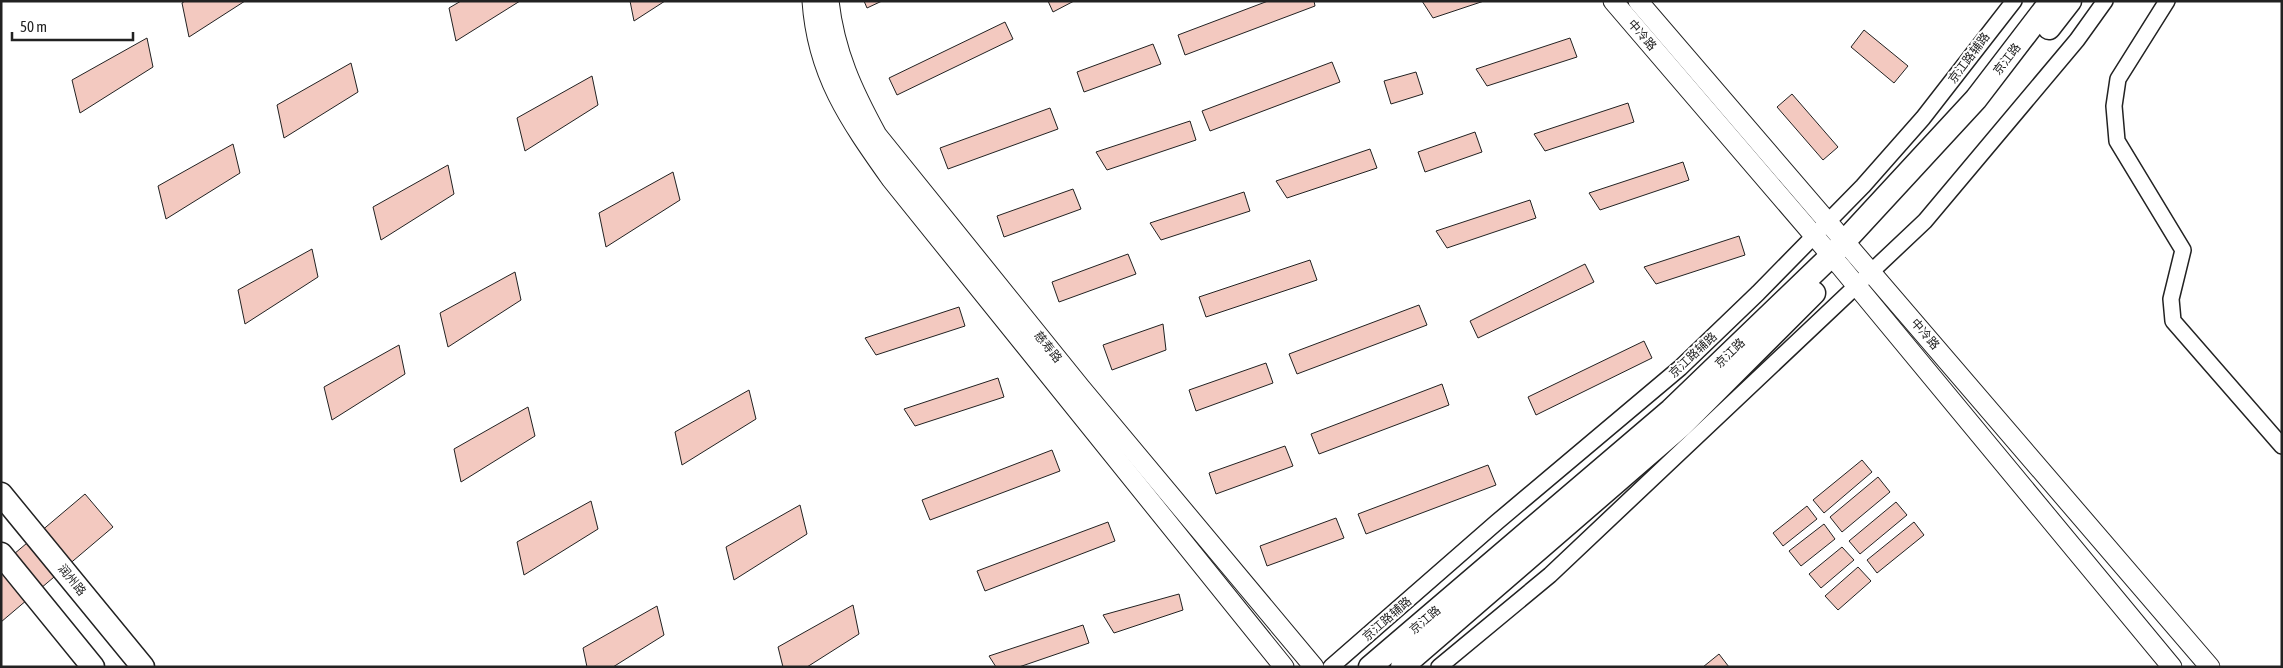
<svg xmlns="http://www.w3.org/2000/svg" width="2283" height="668" viewBox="0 0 2283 668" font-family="'Asap Condensed','Noto Sans SC',sans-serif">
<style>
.building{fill:#f3c9c0;stroke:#222}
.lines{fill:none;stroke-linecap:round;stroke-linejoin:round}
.minor-casing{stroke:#222;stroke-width:18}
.tertiary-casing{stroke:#222;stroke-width:21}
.primary-casing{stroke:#222;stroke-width:25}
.minor{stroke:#fff;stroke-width:15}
.tertiary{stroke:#fff;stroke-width:19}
.primary{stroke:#fff;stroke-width:22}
.labels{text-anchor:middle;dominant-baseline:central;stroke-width:4;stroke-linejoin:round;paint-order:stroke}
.street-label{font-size:12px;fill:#222;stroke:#fff}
</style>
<rect width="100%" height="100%" fill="#fff"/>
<g class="building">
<path d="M185,1H245L189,37L182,3Z"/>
<path d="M461,1H520L456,41L449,8Z"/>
<path d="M630,1H665L634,21Z"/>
<path d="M864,1H882L867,8Z"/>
<path d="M1048,1H1074L1053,12Z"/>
<path d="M1268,1H1314L1315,6L1185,55L1178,35Z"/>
<path d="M1422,1H1484L1433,18Z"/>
<path d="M1005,22L1013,39L897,95L889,78Z"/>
<path d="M1864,30L1908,66L1894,83L1851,47Z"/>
<path d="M147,38L153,67L80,113L72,80Z"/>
<path d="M1570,38L1577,57L1487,86L1476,69Z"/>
<path d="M1153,44L1161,64L1084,92L1077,72Z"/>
<path d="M1332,62L1340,82L1210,131L1202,111Z"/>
<path d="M351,63L358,92L284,138L277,105Z"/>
<path d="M1416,72L1423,94L1391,104L1384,81Z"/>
<path d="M592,76L598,105L525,151L517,118Z"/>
<path d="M1792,94L1838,147L1823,160L1777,107Z"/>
<path d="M1628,103L1634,122L1545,151L1534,134Z"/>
<path d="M1050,108L1058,129L948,169L940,148Z"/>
<path d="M1190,121L1196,140L1107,170L1096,152Z"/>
<path d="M1475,132L1482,152L1425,172L1418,152Z"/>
<path d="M233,144L240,173L166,219L158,186Z"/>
<path d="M1370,149L1377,168L1287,198L1276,181Z"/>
<path d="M1683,162L1689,180L1600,210L1589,193Z"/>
<path d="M448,165L454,194L381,240L373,207Z"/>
<path d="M673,172L680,200L606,247L599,213Z"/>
<path d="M1073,189L1081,209L1004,237L997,216Z"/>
<path d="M1244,192L1250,211L1161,240L1150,223Z"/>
<path d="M1530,200L1536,218L1447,248L1436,231Z"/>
<path d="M1739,236L1745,255L1656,284L1644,267Z"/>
<path d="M312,249L318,277L245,324L238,290Z"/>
<path d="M1128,254L1136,274L1059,302L1052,282Z"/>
<path d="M1310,260L1317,280L1206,317L1199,297Z"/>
<path d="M1585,264L1594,282L1478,338L1470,321Z"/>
<path d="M515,272L521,300L448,347L440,313Z"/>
<path d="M1419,305L1427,325L1297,374L1289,354Z"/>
<path d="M959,307L965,326L876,355L865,338Z"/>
<path d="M1163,324L1166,350L1112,370L1103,345Z"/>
<path d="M1644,341L1652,358L1536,415L1528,397Z"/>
<path d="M399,345L405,374L332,420L324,387Z"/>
<path d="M1266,363L1273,383L1196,411L1189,390Z"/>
<path d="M998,378L1004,397L915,426L904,409Z"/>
<path d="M1442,384L1449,405L1319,454L1311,434Z"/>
<path d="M749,390L756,419L682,465L675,432Z"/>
<path d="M528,407L535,436L461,482L454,449Z"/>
<path d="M1285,446L1293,466L1216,494L1209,473Z"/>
<path d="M1052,450L1060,471L930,520L922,500Z"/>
<path d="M1862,460L1872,472L1824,513L1813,500Z"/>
<path d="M1488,465L1496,485L1366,534L1358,514Z"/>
<path d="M1878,477L1890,492L1842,532L1830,517Z"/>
<path d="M85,494L113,527L1,622V565Z"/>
<path d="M591,501L598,529L524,575L517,542Z"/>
<path d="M1896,502L1907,515L1860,554L1849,541Z"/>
<path d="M800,505L807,534L734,580L726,547Z"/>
<path d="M1807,506L1817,519L1783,546L1773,533Z"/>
<path d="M1336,518L1344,538L1267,566L1260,546Z"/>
<path d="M1108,522L1115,541L985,591L977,571Z"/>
<path d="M1914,522L1924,535L1877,573L1867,560Z"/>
<path d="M1824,524L1835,539L1801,566L1789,551Z"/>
<path d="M1842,547L1854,560L1821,588L1809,574Z"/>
<path d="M1858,567L1871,581L1838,610L1825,596Z"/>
<path d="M1179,594L1183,610L1114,633L1103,615Z"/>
<path d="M853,605L859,634L807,667H783L778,647Z"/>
<path d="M657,606L664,635L613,667H587L583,648Z"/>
<path d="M1083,625L1089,643L1019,667H996L989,656Z"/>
<path d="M1719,654L1729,667H1703Z"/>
</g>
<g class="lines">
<defs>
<g id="minor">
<path d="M2167,1L2118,79L2114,106L2117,141L2183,250L2171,299L2173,321L2282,446"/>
<path d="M1331,667L1497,522L1680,368L1758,293L1863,186L1923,118L2014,1"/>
<path d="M1439,667L1550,575L1925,221L2077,40L2105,1"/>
</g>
<g id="tertiary">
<path d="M812,1C817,75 850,121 891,179L1284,667"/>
<path d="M829,1C835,53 853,91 877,135L1081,388L1314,667"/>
<path d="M1613,1L1841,267L2172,667"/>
<path d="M1638,1L2210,667"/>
</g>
<g id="primary">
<path d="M2049,28L2070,1"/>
<path d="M1,494L143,667"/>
<path d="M1,554L93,667"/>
<path d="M1370,667L1671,410L1831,256L1976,99L2051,1"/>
<path d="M1402,667L1681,426L1814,293"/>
</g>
</defs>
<use href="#minor" class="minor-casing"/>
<use href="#tertiary" class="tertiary-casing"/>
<use href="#primary" class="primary-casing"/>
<use href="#minor" class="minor"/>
<use href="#tertiary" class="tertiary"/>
<use href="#primary" class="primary"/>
</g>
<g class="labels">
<g class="street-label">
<text transform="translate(1642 35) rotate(49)">中冷路</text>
<text transform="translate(1969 58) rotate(-53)">京江路辅路</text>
<text transform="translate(2007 59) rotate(-52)">京江路</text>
<text transform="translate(1925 334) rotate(49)">中冷路</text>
<text transform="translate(1048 347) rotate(51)">慈寿路</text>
<text transform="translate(1730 353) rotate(-44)">京江路</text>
<text transform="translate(1693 355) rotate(-43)">京江路辅路</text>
<text transform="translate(72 580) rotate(51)">润州路</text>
<text transform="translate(1387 619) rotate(-41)">京江路辅路</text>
<text transform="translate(1425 620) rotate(-40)">京江路</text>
</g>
</g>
<rect width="2283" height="668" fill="none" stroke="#222222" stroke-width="5"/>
<path d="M12 32v8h121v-8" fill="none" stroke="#222222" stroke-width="2.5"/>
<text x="20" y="32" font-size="15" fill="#222222" stroke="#ffffff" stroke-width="4" paint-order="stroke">50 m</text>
</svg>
